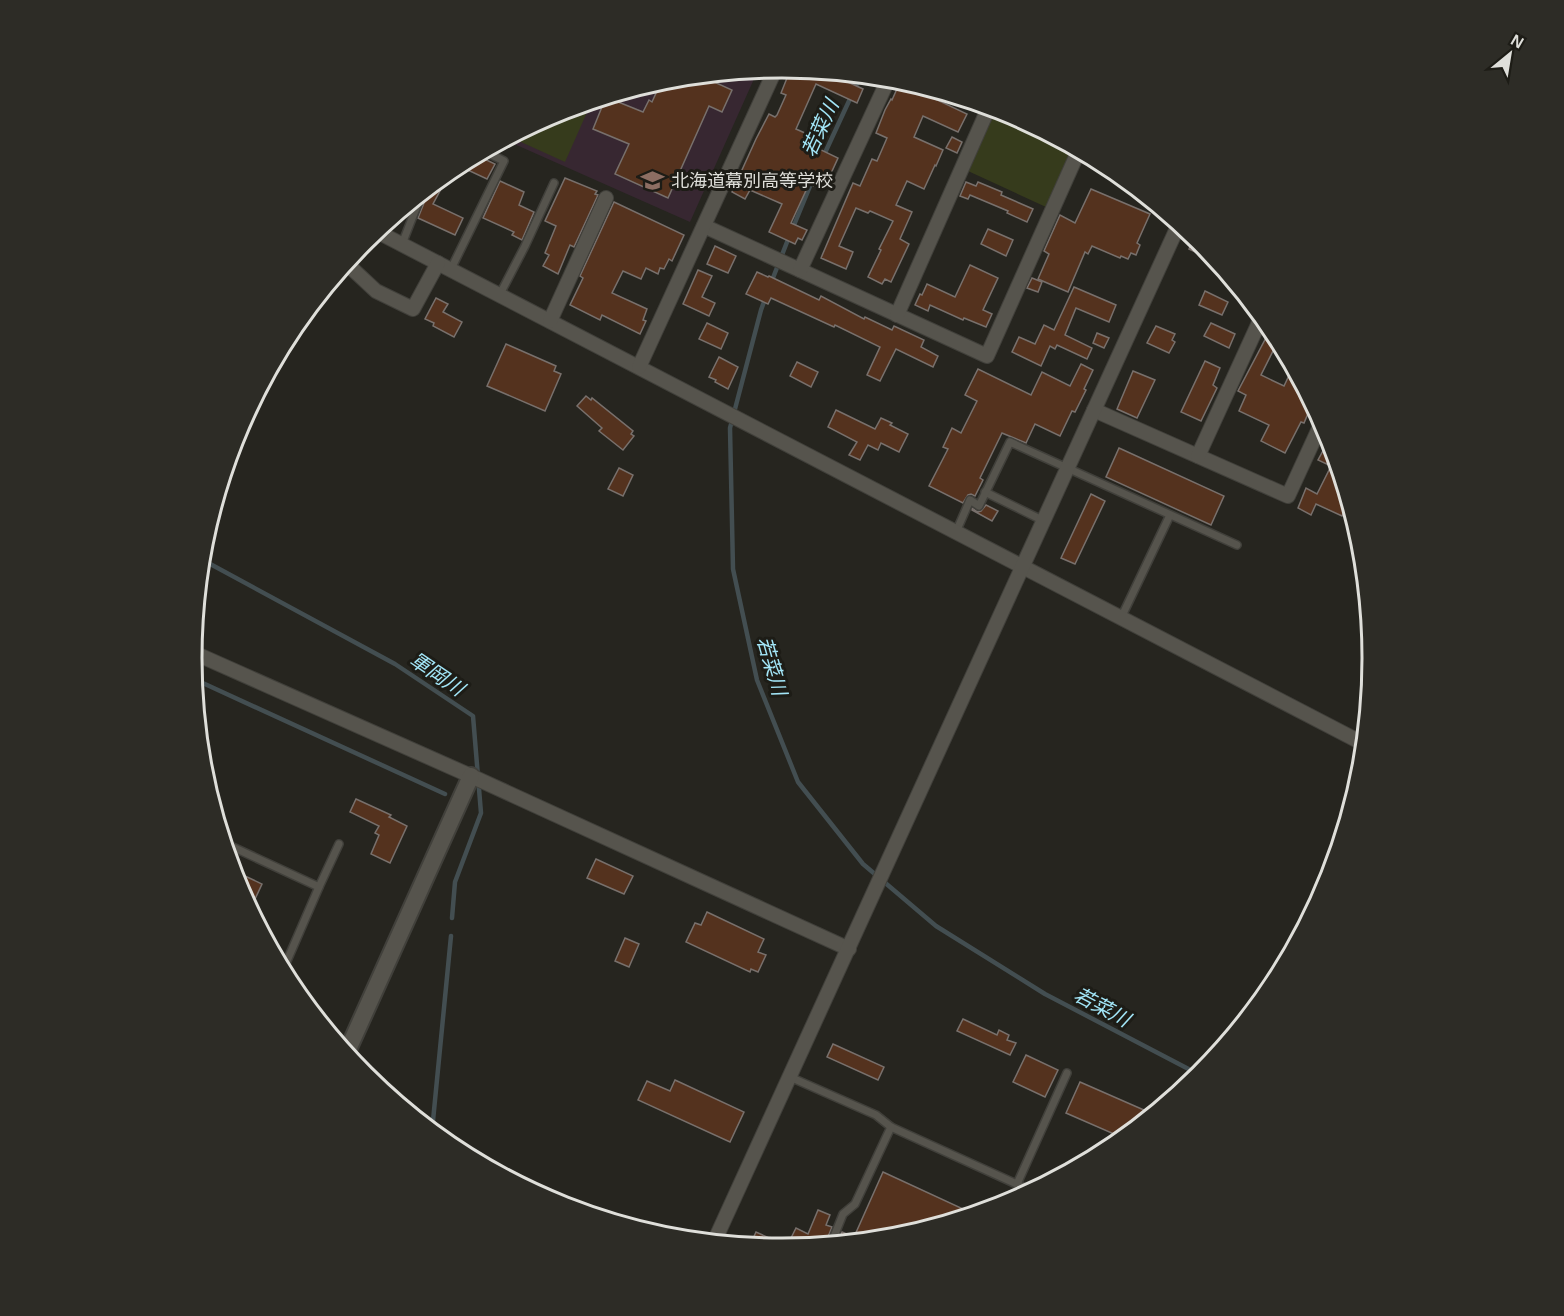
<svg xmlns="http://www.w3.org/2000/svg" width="1564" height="1316" viewBox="0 0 1564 1316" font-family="Helvetica,'Noto Sans JP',sans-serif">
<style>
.education{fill:#372731}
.green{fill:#363b1c}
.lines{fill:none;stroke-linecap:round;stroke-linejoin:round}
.stream{stroke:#434e51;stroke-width:4.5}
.building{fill:#54321e;stroke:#78706c;stroke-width:1.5}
.service-casing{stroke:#41403b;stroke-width:10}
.minor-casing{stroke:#41403b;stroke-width:16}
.tertiary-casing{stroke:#41403b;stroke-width:20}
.service{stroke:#56544d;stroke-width:7}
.minor{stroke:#56544d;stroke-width:14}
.tertiary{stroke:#56544d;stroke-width:16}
.labels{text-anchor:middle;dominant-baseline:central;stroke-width:6;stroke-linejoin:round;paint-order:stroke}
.poi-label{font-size:18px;fill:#dfdfda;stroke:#1d1c16;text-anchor:start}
.water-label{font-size:20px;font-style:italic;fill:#a3e6f8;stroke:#1d1c16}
.rim{fill:none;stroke:#dfdfda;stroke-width:3}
</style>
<rect width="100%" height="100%" fill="#26251f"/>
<path class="education" d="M758,70L690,222L505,140L556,112L667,79Z"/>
<g class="green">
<path d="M592,101L565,162L510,137L556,112Z"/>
<path d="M996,109L1008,113L1073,147L1046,207L968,171Z"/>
</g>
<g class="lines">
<g class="stream">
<path d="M824,155L861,75"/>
<path d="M792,230L813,179"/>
<path d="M771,283L789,237"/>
<path d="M765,299L761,310L730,428L733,569L757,680L798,782L863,864L936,926L1045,994L1200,1075"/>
<path d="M201,559L395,664L473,716L481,813L455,882L452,918"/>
<path d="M194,679L445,794"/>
<path d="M432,1131L451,936"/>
</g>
</g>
<g class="building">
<path d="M791,68L826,72L863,89L857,103L816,84L796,129L823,141L819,149L838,158L827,182L820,180L817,187L809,184L791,223L807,230L802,240L798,238L795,244L769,232L782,204L750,190L745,199L732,192L756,139L769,114L775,117L777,115L786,95L781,93Z"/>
<path d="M701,76L732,90L722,112L709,106L668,198L615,174L629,144L593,129L606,97L643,112L649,100L652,102L662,80Z"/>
<path d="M901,80L939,91L935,99L967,114L958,132L923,116L914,137L943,150L936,166L935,165L924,189L907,181L896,205L912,212L900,239L909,244L891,282L885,279L882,284L868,277L881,250L879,249L893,221L870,211L868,213L856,208L839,246L853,252L846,269L821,258L853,183L860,186L872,159L877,161L887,138L876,133L885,110L891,99L892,100Z"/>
<path d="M952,137L962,142L957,153L946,148Z"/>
<path d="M476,155L495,164L487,179L457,165Z"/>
<path d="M565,178L597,191L595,194L598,195L574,247L570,245L558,274L543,266L549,255L545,253L556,226L545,221Z"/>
<path d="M500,181L524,192L519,205L534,212L522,240L512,235L514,232L483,218Z"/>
<path d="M966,182L976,186L978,182L1002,192L1001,195L1033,209L1027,222L1007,213L1008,211L970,195L968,199L960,196Z"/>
<path d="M432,185L441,189L433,204L463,218L455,235L418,218L428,193Z"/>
<path d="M1091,189L1150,214L1137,243L1140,245L1136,255L1131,253L1128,259L1121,256L1120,258L1092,246L1088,254L1085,252L1068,292L1038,279L1049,254L1044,251L1060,215L1075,223Z"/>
<path d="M614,202L684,235L672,261L669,259L664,269L660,268L658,274L646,268L641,279L623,271L612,293L647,309L643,320L646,321L640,334L602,315L600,320L570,305L583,278L580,276Z"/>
<path d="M988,229L1013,240L1006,256L981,244Z"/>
<path d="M1193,239L1201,242L1217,262L1189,249Z"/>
<path d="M715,246L736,256L728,273L707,264Z"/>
<path d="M970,265L998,278L983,310L992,314L986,327L964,318L963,320L930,305L928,311L915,305L920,294L922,295L927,284L955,297Z"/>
<path d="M698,270L712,276L702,297L715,303L709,316L683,304Z"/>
<path d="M757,272L768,277L769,276L819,300L821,296L864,319L865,317L892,330L894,326L924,340L921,347L938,356L933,367L896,349L880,381L867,375L880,347L835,325L834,327L771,298L768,304L746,294Z"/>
<path d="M1032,278L1042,282L1038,292L1027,288Z"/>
<path d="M1074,287L1116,305L1109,322L1076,308L1065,335L1092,348L1087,359L1057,345L1055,349L1050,346L1041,366L1012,352L1019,337L1035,344L1044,325L1054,330Z"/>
<path d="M1205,291L1228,302L1222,315L1199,305Z"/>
<path d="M436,298L448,304L443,312L462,322L454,337L433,326L434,323L425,319Z"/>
<path d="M707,323L728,333L721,349L699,339Z"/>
<path d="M1211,323L1235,334L1229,348L1204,336Z"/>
<path d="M1156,326L1175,334L1172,340L1175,342L1169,353L1147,343Z"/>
<path d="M1097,333L1109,338L1104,348L1093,343Z"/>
<path d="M1268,334L1277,338L1273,348L1274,349L1261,375L1284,386L1293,367L1312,404L1304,423L1301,422L1285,453L1261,441L1269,425L1239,411L1246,395L1238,391Z"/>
<path d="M506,344L556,366L554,371L561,374L545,411L487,386Z"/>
<path d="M719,357L738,367L728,389L715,382L716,380L709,377Z"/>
<path d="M1205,361L1220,368L1213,385L1217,388L1201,421L1181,412Z"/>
<path d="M797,362L818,372L811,387L790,376Z"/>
<path d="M1081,364L1093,370L1084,389L1086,390L1075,412L1072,411L1060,436L1035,424L1026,443L1002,433L980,478L983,480L975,496L971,494L968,495L963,503L929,486L948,449L943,447L952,428L961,433L977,401L965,395L978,369L1031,395L1042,372L1070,386Z"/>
<path d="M1133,371L1155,380L1137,418L1117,409Z"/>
<path d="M586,396L591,400L592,398L633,431L631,434L634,436L623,450L599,431L602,428L577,406Z"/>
<path d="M836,410L875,429L881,418L892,423L890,425L908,434L899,452L881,443L878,450L868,445L860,460L849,455L857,442L828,427Z"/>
<path d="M1119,448L1224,496L1211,525L1106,477Z"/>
<path d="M1324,449L1334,454L1349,502L1342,516L1316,504L1311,515L1298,508L1306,488L1317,494L1331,466L1318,460Z"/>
<path d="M619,468L633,475L623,496L608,489Z"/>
<path d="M1091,494L1105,501L1075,564L1061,558Z"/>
<path d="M986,505L998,511L992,521L972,510V508L978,512L981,511Z"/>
<path d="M356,799L391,815L389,817L407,826L390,863L371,854L379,835L375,833L379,826L350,812Z"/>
<path d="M596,859L633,876L624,894L587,878Z"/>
<path d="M232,870L262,884L250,910L236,884Z"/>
<path d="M707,912L764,939L758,952L766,955L758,972L751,969L750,972L686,942L695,923L701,925Z"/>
<path d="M625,938L639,944L629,967L615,961Z"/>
<path d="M963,1019L997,1035L999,1030L1009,1035L1007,1040L1016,1043L1010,1055L957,1031Z"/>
<path d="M833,1044L884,1067L878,1080L827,1057Z"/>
<path d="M1026,1055L1058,1070L1045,1097L1013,1082Z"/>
<path d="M675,1080L744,1112L730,1142L638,1100L647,1081L670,1091Z"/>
<path d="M1080,1082L1153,1114L1123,1138L1066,1113Z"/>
<path d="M883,1172L974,1214L897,1237L837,1243L842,1232L854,1237Z"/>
<path d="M818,1210L830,1215L826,1225L832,1227L825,1244L782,1248L750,1245L756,1232L787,1246L796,1228L808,1234Z"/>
</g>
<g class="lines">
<defs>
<g id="service">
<path d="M402,244L422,193"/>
<path d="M451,269L504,161L484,151"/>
<path d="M500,294L525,246L554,183"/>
<path d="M985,492L1044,521"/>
<path d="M956,532L970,500L979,506L1010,442L1237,545"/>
<path d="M1121,618L1170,515"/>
<path d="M224,843L319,887"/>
<path d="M283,970L319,887L339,844"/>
<path d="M334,1039L349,1045"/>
<path d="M790,1077L876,1115L891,1127L1032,1191"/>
<path d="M1017,1184L1067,1073"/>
<path d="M831,1244L843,1214L855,1204L891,1127"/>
</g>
<g id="minor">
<path d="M704,226L987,356L1079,150"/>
<path d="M376,231L1364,744"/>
<path d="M346,263L376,291L413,309L438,263"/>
<path d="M800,270L889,78"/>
<path d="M897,315L989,107"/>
<path d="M550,321L606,198"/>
<path d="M639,367L776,68"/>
<path d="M1094,410L1288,496L1322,422"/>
<path d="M1198,456L1262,316"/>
<path d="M192,652L471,776L849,949"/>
<path d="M714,1242L1179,224"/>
</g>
<path id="tertiary" d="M346,1054L471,776"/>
</defs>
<use href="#service" class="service-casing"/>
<use href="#minor" class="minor-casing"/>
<use href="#tertiary" class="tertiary-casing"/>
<use href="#service" class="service"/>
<use href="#minor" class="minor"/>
<use href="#tertiary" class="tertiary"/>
</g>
<defs>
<symbol id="school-bare" viewBox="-9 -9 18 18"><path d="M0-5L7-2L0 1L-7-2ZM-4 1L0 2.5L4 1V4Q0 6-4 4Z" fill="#8d6e63" stroke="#1d1c16" stroke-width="2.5" paint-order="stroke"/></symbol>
</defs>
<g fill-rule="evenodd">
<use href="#school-bare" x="636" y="164" width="33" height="33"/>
</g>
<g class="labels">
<g class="poi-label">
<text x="671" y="181">北海道幕別高等学校</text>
</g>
<g class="water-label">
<text transform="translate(820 128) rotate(-65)">若菜川</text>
<text transform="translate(772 666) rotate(74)">若菜川</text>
<text transform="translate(437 674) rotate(34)">軍岡川</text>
<text transform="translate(1102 1007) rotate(28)">若菜川</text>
</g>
</g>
<path d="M0 0H1564V1316H0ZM202 658a580 580 0 1 1 1160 0a580 580 0 1 1-1160 0Z" fill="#2d2c26" fill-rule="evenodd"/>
<path class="rim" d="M202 658a580 580 0 1 1 1160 0a580 580 0 1 1-1160 0Z"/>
<g transform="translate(1510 54) rotate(30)" stroke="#1d1c16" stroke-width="4.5" paint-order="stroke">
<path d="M0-4.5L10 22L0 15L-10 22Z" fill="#dfdfda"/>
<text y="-9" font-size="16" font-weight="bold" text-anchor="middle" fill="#dfdfda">N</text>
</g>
</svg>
